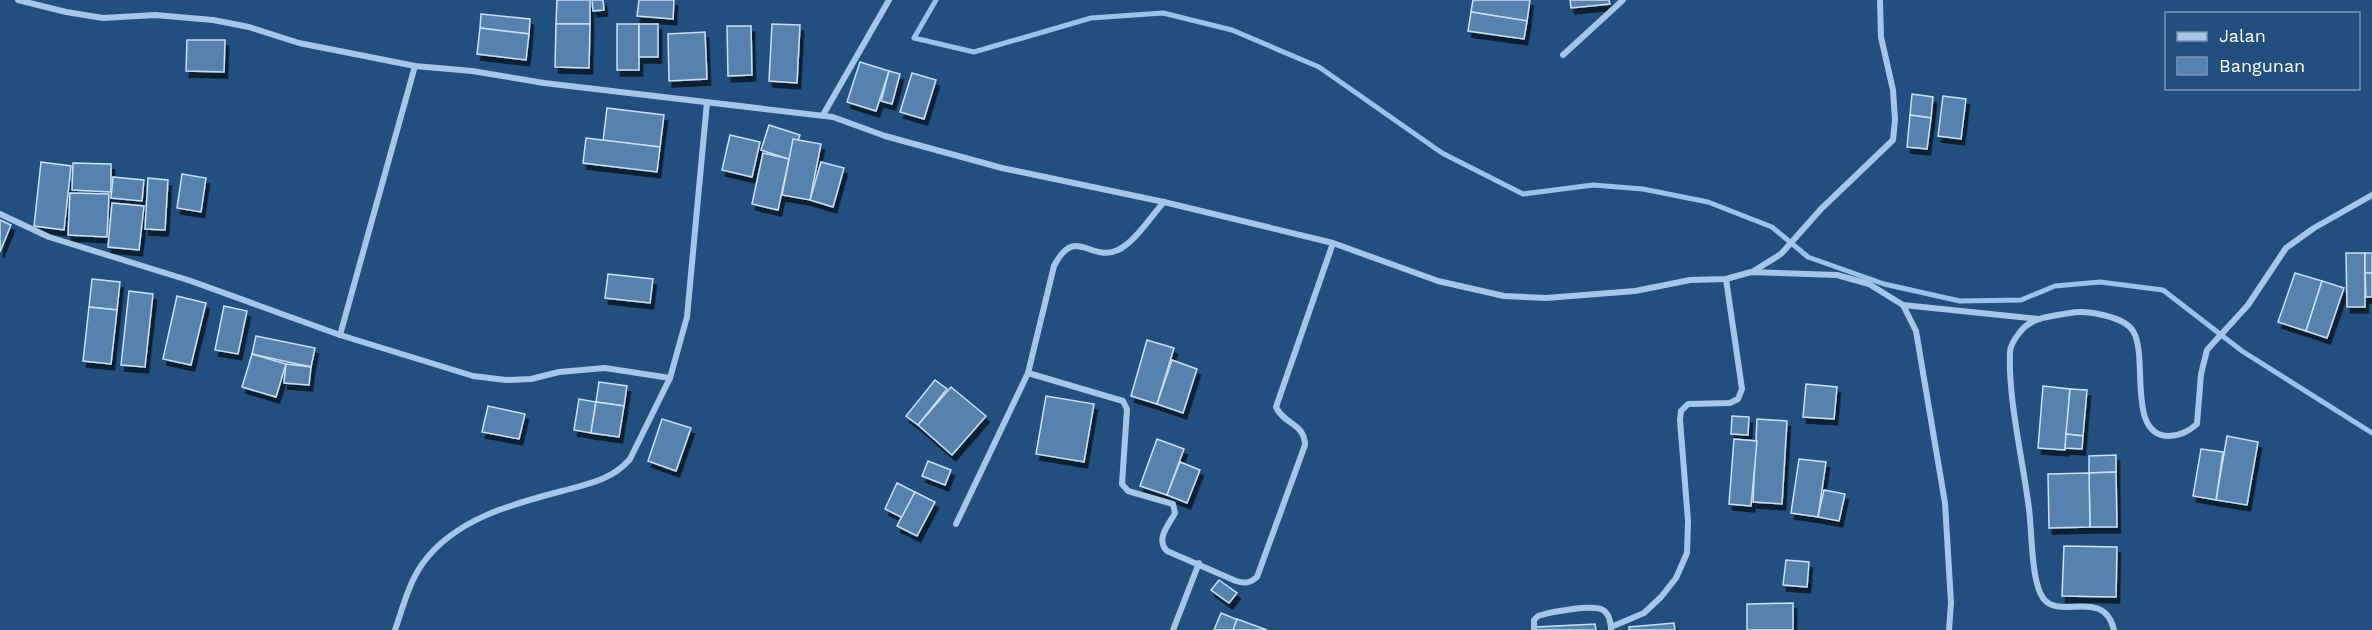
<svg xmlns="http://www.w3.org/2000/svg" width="2372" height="630" viewBox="0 0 2372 630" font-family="'Work Sans',sans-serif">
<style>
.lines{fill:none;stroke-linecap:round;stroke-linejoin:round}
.stream{stroke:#99c3e8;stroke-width:5}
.building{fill:#5683ad;stroke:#c9e0f5;stroke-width:1.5;filter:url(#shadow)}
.street{stroke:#a5c7e7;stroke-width:6}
</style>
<defs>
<filter id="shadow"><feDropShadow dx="3.5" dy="6" stdDeviation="0" flood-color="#0009"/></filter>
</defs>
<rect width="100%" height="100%" fill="#21507e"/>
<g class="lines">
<path class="stream" d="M936,0L914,38L974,52L1091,18L1163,13L1232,30L1319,67L1442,153L1523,194L1593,185L1643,189L1708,202L1772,227L1808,257L1884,284L1960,301L2021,300L2055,286L2100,282L2163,290L2242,351L2372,433"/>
</g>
<g class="building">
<path d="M557,0H590V24H556Z"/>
<path d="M592,0H603L604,10L593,11Z"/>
<path d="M639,0H674L673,19L637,16Z"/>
<path d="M1473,0H1530L1527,21L1471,12Z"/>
<path d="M1570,0H1609L1610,4L1571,8Z"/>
<path d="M1471,12L1527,21L1524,39L1468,31Z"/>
<path d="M481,14L530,19L529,34L480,28Z"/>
<path d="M556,24H590L589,68L555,67Z"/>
<rect x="617" y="24" width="22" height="46"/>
<rect x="639" y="24" width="19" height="33"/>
<path d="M772,24L800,25L797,83L769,81Z"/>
<path d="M727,26H751L752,75L728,76Z"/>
<path d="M480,28L529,34L526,60L477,54Z"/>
<path d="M705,32L707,79L669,81L668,34Z"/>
<path d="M187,40H225L224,72L186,71Z"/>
<path d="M860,62L889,71L876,111L847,102Z"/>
<path d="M889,71L900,74L892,104L881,101Z"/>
<path d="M912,73L936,80L924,119L900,112Z"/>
<path d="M1912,94L1933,97L1931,118L1910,115Z"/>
<path d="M1943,96L1966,99L1961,139L1938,136Z"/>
<path d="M607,108L664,115L660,147L603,141Z"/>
<path d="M1910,115L1931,118L1927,149L1907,147Z"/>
<path d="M769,125L800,135L791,160L761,150Z"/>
<path d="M730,135L760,142L752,177L722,170Z"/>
<path d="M586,138L660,147L657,172L583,163Z"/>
<path d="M793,139L821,144L810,200L782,195Z"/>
<path d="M763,153L789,159L778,210L752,204Z"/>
<path d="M41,162L71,166L64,230L34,226Z"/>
<path d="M821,162L844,168L833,207L810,200Z"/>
<path d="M73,163L111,164V192L72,190Z"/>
<path d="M182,174L206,178L201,212L177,208Z"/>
<path d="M113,177L144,180L142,201L111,198Z"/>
<path d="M148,178L168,180L165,230L145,229Z"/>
<path d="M70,193L109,194L107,237L68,235Z"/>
<path d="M112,203L144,206L139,250L108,247Z"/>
<path d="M0,220L11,225L0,252Z"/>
<path d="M2346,253H2365V307H2347Z"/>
<rect x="2365" y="253" width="7" height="20"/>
<path d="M2295,273L2322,281L2306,331L2278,322Z"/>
<path d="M2365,273H2372V297H2366Z"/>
<path d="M608,274L653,279L650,303L605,298Z"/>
<path d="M92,279L120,282L117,310L89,307Z"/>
<path d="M2322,281L2344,288L2327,338L2306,331Z"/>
<path d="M129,291L153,294L145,367L121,365Z"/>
<path d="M177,296L206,303L191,365L163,359Z"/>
<path d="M224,306L247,311L238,354L215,350Z"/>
<path d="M89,307L117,310L111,364L83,361Z"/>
<path d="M256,336L315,348L311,367L252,354Z"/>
<path d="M1147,340L1174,348L1157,404L1131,396Z"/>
<path d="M252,354L286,364L276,397L242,387Z"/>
<path d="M1172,360L1197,369L1183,413L1157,404Z"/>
<path d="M286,364L311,367L309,385L284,383Z"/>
<path d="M935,380L947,389L918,425L906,416Z"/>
<path d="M599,382L627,386L624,406L596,402Z"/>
<path d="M1806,384L1837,387L1834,419L1803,417Z"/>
<path d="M2043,386L2070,389L2065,450L2038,448Z"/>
<path d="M951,387L986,416L952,455L918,425Z"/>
<path d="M2070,389L2087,390L2083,436L2066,434Z"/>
<path d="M1046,396L1094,404L1084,462L1036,454Z"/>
<path d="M579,399L596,402L591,433L574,430Z"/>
<path d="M596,402L624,406L619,437L591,433Z"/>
<path d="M488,406L525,414L519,439L482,432Z"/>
<path d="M1732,416L1749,417L1748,435L1731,434Z"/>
<path d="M662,419L691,428L676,471L648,461Z"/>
<path d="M1757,419L1787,421L1782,504L1753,502Z"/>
<path d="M2066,434L2083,436L2082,449L2065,448Z"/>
<path d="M2227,436L2258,442L2247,505L2216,500Z"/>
<path d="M1157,439L1184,449L1167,495L1140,486Z"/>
<path d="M1734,439L1757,441L1751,506L1729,504Z"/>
<path d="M2201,449L2223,452L2216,500L2193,496Z"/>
<path d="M2116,455V472L2089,473V456Z"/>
<path d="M1799,459L1826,462L1818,517L1791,513Z"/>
<path d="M928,461L951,470L945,485L922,476Z"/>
<path d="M1180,462L1200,470L1187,503L1167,495Z"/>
<path d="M2116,472L2117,527H2090L2089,473Z"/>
<path d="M2089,473L2090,527L2049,528L2048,474Z"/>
<path d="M897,483L915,492L903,518L885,509Z"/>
<path d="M1824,490L1845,494L1839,521L1818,517Z"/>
<path d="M915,492L935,502L917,536L897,526Z"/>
<path d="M2064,546L2117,547L2116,597L2062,596Z"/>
<path d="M1786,560L1809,562L1807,587L1783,585Z"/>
<path d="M1219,580L1237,593L1229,603L1211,590Z"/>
<path d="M1793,603V630H1747V604Z"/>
<path d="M1221,613L1238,620L1234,630H1214Z"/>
<path d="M1237,619L1267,630H1233Z"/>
<path d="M1674,623L1675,630H1629V627Z"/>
<path d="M1595,624L1596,630H1536V627Z"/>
</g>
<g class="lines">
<g class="street">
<path d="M18,0L66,12L103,18L155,15L213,20L249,27L299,43L415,66L472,71L544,83L833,117L885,136L1002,168L1164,202L1333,243L1438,281L1504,296L1546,298L1635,291L1690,280L1726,279L1751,272L1837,275L1869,284L1903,305L1916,331L1945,503L1951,603L1949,630"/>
<path d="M1563,55L1623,0"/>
<path d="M823,115L889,0"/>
<path d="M0,214L49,237L191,281L340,335L473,376L506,380L531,379L559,372L605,368L670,378"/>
<path d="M1752,272L1781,254L1821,209L1893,140L1895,120L1893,90L1881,37L1880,0"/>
<path d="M1903,305L2039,319"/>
<path d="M340,335L415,66"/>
<path d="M1028,373L1123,401L1127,409L1122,484L1128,491L1173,504L1175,513C1169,525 1155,539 1167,551L1236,581C1245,584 1250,583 1257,577L1305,445C1305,423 1283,424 1276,407L1333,243"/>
<path d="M956,524L1028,373L1054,266C1076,224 1089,263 1118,250C1134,243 1152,215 1164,202"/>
<path d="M395,630C403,607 409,582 423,563C455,519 512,504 562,491C588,484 612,480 630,459L670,378L687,317L707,102"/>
<path d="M1173,630L1199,563"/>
<path d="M1534,630V620L1538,616C1550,612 1593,604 1603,610C1609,614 1610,620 1611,627"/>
<path d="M1611,630V627L1644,613L1661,597L1676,578L1687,553L1688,521L1680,420L1681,411L1688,404L1730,403L1738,399L1742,389L1726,279"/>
<path d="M2114,630C2104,587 2059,621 2043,598C2031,581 2032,531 2029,509C2023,460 2008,400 2010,352C2010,345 2016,337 2020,332C2031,317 2053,316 2070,313C2085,310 2124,316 2133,331C2149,356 2126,436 2169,436C2181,436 2189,431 2197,424L2201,374L2207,350L2248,305L2286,248L2314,228L2372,195"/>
</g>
</g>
<rect x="2165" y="12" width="195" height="78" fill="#21507e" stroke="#7a96b2" stroke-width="1.5"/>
<rect x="2177" y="32" width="30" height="9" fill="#a5c7e7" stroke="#7a96b2" stroke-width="1.5"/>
<text x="2219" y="42" font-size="18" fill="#ffffff">Jalan</text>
<rect x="2177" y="57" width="30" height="18" fill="#5683ad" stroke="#7a96b2" stroke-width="1.5"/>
<text x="2219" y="72" font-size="18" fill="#ffffff">Bangunan</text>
</svg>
